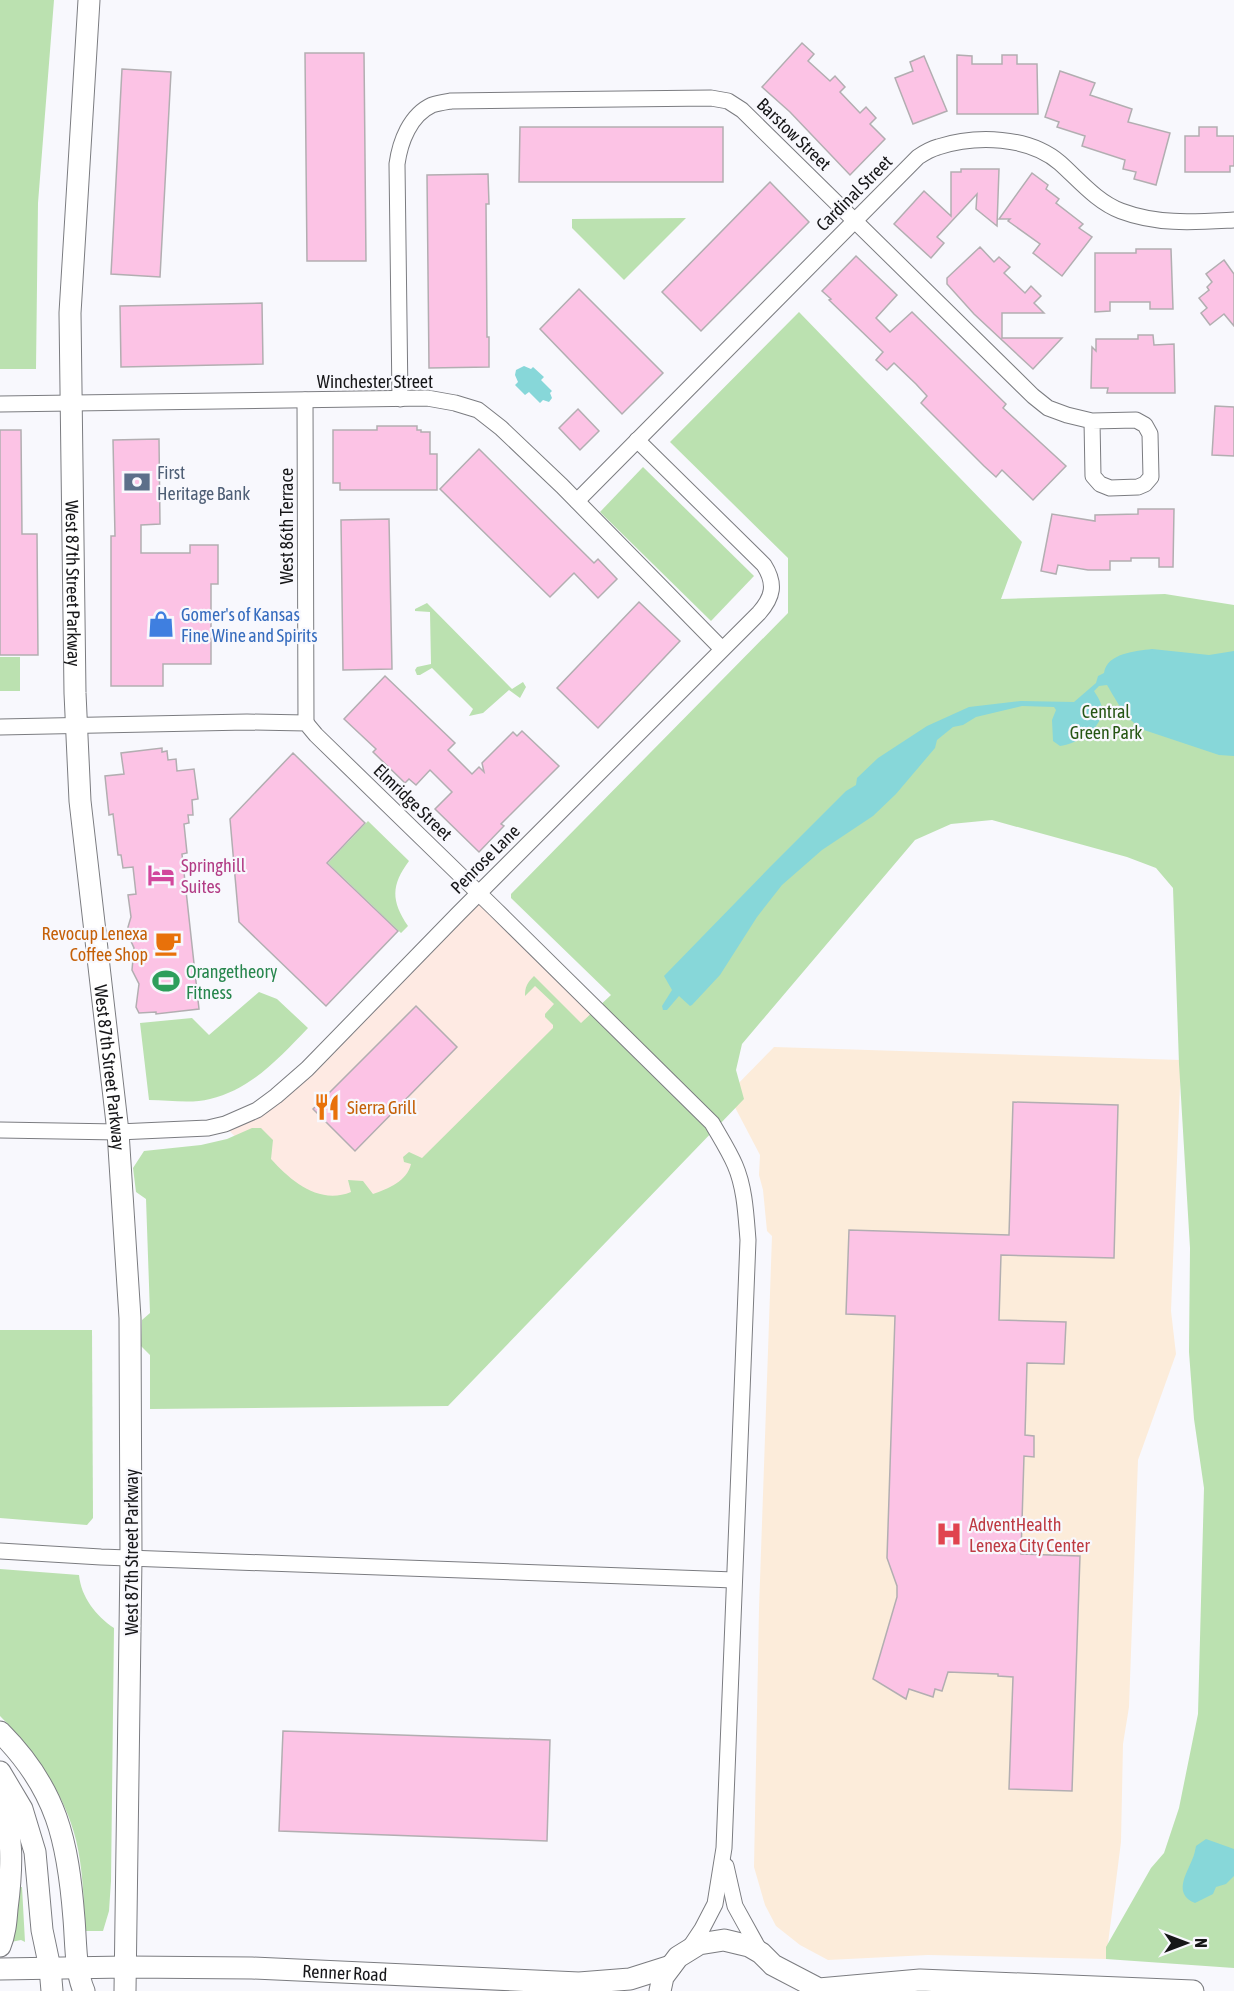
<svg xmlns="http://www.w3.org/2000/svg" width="1234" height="1991" viewBox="0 0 1234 1991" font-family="'Asap Condensed',sans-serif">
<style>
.commercial{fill:#feeae3}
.medical{fill:#fcecda}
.green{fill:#bbe1b0}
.water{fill:#87d7d9}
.building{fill:#fcc3e5;stroke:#b2aeb1;stroke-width:1.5}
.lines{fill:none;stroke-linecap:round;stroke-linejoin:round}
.minor-casing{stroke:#7b7c80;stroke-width:17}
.secondary-casing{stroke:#7b7c80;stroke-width:23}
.minor{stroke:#fff;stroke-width:15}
.secondary{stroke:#fff;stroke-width:21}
.labels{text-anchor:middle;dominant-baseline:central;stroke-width:4.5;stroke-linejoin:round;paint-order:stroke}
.street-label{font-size:18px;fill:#161618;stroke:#f8f8fd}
.service-label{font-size:18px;fill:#4e5e75;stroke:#f8f8fd;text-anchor:start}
.shop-label{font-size:18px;fill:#366cbe;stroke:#f8f8fd;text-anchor:start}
.park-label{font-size:18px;fill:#255513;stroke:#f8f8fd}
.hotel-label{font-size:18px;fill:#b23c85;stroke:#f8f8fd;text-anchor:start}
.food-label{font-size:18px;fill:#c56008;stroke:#f8f8fd;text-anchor:end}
.leisure-label{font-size:18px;fill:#27864d;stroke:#f8f8fd;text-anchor:start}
.health-label{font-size:18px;fill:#be3a42;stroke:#f8f8fd;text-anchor:start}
</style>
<rect width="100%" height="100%" fill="#f8f8fd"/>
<path class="commercial" d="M479,898L597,1012L396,1210L305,1211L225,1126L243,1119Z"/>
<path class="medical" d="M774,1047L1181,1060L1171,1311L1176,1354L1138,1460L1129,1707L1123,1744L1121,1842L1106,1959L928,1955L828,1960L800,1945L776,1926L765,1905L754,1867L759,1609L772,1236L767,1231L763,1190L759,1175L760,1155L728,1094Z"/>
<g class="green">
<path d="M0,0H54L38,203L36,369H0Z"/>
<path d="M686,218L624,280L572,228V219Z"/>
<path d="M799,312L1022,542L1001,599L1165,594L1234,605V1968L1106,1959V1947L1151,1868L1164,1853L1179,1808L1198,1714L1204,1488L1194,1419L1189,1352L1190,1248L1179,1064L1173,888L1156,868L1127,857L992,820L951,824L915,840L742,1044L736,1070L744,1099L448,1406L150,1409V1355L141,1346L142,1320L150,1313L146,1199L136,1192L133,1168L144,1151L201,1145L227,1139L252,1128H261L273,1140L271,1159C291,1181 319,1205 351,1192L348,1180L363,1181L373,1194C388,1189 407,1181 411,1164L404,1162L403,1157L409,1152L422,1158L553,1028V1025L545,1017V1014L554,1004L535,986L525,996C525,987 527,983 534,976L581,1023L611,995L511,898V894L788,613V558L670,442Z"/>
<path d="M643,467L754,576L711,621L600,512Z"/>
<path d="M427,603L512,689L523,682L526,687L520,698L509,690L483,713L469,716L473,709L432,668L420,675H417L415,670L417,667L431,664L430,612L415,611V609Z"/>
<rect x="0" y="657" width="20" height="34"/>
<path d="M368,821L409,861C391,885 391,901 408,926L401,933L328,863Z"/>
<path d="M259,992L277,999L308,1028C280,1057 252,1089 210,1099C191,1104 169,1100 149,1100L140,1023L192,1018L209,1035Z"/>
<path d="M0,1330H92L93,1518L87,1525L0,1518Z"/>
<path d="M0,1569L79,1575C81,1597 96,1616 114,1628L111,1881L109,1911L103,1931H85C84,1901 83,1869 76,1840C64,1792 34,1750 0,1716Z"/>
<path d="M18,1887H22L25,1942L21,1940L11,1942Z"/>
</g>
<g class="water">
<path d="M524,366L531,369L533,367L544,377L541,380L552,391L550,393L552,398L549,402L543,400L540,403L529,392L525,395L515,385L518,382L515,375L516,370Z"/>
<path d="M1152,649L1209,655L1234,651V756L1219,755L1144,730C1125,719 1118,703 1107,685L1099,686L1094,691C1098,697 1103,705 1102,713C1099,731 1076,744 1060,746L1053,741L1052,720L1056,710L1054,707L1022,706L976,717L963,725L953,727L937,740L935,748L896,794L873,816L822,850L782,885L757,917L720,975L692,1005L690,1006L679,996L667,1010H663L662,1006L672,990L664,976L770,867L846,791L856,785L857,778L878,758L927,726L969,707L1021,701L1074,702L1096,683L1098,676L1104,673C1107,653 1136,651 1152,649Z"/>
<path d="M1206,1839L1234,1849V1876L1226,1884L1216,1887L1213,1894L1195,1903C1173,1894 1186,1875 1192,1860C1194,1856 1195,1851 1196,1846Z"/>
</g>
<g class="building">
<path d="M802,43L814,54L808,61L830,81L835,76L845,87L840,92L860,113L866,107L876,118L870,124L885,139L850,175L790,112L762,87Z"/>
<path d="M305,53H364L366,261H307Z"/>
<path d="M957,55L972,56V64H1002V55H1017V64H1037L1038,114H957Z"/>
<path d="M924,56L947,111L913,124L895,78L913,71L910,62Z"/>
<path d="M122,69L171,72L160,277L111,274Z"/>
<path d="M1060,71L1095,83L1090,95L1132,109L1128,122L1170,133L1156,185L1134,179L1136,172L1123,169L1125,160L1082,146L1085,136L1057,127L1059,122L1045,117Z"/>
<path d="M520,127H723V182H519Z"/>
<path d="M1199,127H1217V136H1234V166H1230V172H1185V136H1199Z"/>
<path d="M961,169H999L997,226L976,209L977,194L937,237L944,243L931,258L894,224L924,191L951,216V172H961Z"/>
<path d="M1032,173L1048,185L1046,189L1059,199L1056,203L1083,224L1079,228L1092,237L1062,276L1033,253L1040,244L1008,221L1010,219H999Z"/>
<path d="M488,174L489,204H486L487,337H489V367L429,368L427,175Z"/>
<path d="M770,182L809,222L701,331L662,292Z"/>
<path d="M980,247L994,262L999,257L1010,267L1004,273L1025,293L1031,286L1041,296L1034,303L1044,313H1002V338H1062L1033,369L974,314L947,284V278Z"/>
<path d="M1136,249H1171L1173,309H1150V302H1110V311L1095,312V253H1136Z"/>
<path d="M856,256L897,295L876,318L890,332L912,312L1006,404L1003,408L1066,466L1033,500L1002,470L996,477L984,466L921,403L927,396L916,384L894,363L887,370L876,360L883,352L829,300L831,299L822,291Z"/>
<path d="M1224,260L1234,274V326L1224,314L1210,325L1201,313L1207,308L1199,298L1209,290L1207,287L1212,282L1206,274Z"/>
<path d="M579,289L663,373L622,414L540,329Z"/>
<path d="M262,303L263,364L121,367L120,306Z"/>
<path d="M1138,335H1153L1154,345L1174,344L1175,393H1107L1108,388H1091L1092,347L1096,351V339H1138Z"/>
<path d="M1215,406L1234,407V456L1212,455Z"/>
<path d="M578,409L599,431L580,450L559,428Z"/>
<path d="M377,426H417V430H421V432H430V454H437V490H340V483H333V430H377Z"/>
<path d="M0,430H21L22,534H37L38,655H0Z"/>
<path d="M159,439L160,524L141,525V553H190V545H218V584H211V664H163V686H111V536H115L113,440Z"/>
<path d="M479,449L594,563L598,559L617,579L598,598L574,573L550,597L440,489Z"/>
<path d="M1138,509H1174L1173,567H1159V558H1131V561H1110V570H1088L1058,565L1056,574L1041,571L1052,514L1095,521V515L1138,514Z"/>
<path d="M389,519L392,669L343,670L341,520Z"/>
<path d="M639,602L680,641L598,728L557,688Z"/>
<path d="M385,676L455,743L448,750L472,774L479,767L484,772L482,763L513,732L517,736L522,731L559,766L501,824L504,826L479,852L435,809L452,792L430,770L416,785L409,779L405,783L373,752L376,749L344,719Z"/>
<path d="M162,748V752L167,751L168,760L176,759L177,771L194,769L198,799L192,800L193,815H188L189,823L184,824L187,853L182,854L199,1009L156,1014V1012L139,1013L136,1007L139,984L132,970L134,948L130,939L128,927L131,917L128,895L136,894L133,867L123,868L121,855H118L113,814L109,815L105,776L124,774L121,753Z"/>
<path d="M293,753L365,823L327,863L398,931L326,1006L239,922L230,819Z"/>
<path d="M416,1006L457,1047L355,1151L313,1109Z"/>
<path d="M1013,1102L1118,1105L1114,1258L1001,1255L999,1320L1066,1322L1064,1364L1027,1363L1025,1435L1034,1436V1457L1024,1456L1021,1554L1080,1556L1072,1791L1009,1789L1013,1677L998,1676V1674L948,1672L942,1691L935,1689L933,1697L909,1689L906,1699L873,1679L897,1597V1586L887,1558L895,1316L846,1314L849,1230L1009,1235Z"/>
<path d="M283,1731L550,1740L547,1841L279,1831Z"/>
</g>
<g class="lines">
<defs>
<g id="minor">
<path d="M400,399L397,164C400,142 410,115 432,105C438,103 445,102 451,101L711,98L728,101L742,110L1033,396L1048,408L1067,415L1092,421L1136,420L1145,425L1150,434L1151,477L1145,484L1138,487L1110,488L1100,484L1093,476L1092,421"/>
<path d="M305,400L306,723"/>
<path d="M0,404L427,398L455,403L478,410L501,428L562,486L722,649"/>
<path d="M577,501L918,157C924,153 931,149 938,147C976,135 1029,136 1060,163C1079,180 1097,202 1121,211C1158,225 1195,222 1234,220"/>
<path d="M0,727L247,722L306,723L316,735L495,909L712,1123C720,1137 729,1151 735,1165C745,1188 746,1216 748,1240L724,1848L715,1904L702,1929L688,1950"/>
<path d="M0,1130L118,1132L208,1128L225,1124L257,1110L276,1096L307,1069L459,913L759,613C773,597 776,584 764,565L637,440"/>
<path d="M0,1551L101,1557L734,1580"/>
<path d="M726,1866L735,1906L761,1953"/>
</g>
<g id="secondary">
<path id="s1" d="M89,0L70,313L75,693L80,801L118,1132L130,1318L131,1558L125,1991"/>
<path d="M0,1732C57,1789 68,1841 74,1919C76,1942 75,1970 84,1991"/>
<path d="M0,1772L22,1809L35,1852L42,1930L50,1968L52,1991"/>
<path d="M0,1794C14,1831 12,1871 7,1909C6,1922 5,1934 0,1946"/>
<path id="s2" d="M0,1969L126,1967L252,1968L579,1983L630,1979L671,1966"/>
<path d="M660,1991L663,1977L678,1957L699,1944L724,1940L749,1946L761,1953L773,1965L819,1989L920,1980L1193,1991"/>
</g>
</defs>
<use href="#minor" class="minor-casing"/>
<use href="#secondary" class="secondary-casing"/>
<use href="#minor" class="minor"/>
<use href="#secondary" class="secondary"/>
</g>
<defs>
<symbol id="bank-bare" viewBox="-9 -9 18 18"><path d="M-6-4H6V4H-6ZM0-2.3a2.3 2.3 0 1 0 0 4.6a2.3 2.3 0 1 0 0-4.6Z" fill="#5c6f8a" stroke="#f8f8fd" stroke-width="2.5" paint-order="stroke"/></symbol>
<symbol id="shop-bare" viewBox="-9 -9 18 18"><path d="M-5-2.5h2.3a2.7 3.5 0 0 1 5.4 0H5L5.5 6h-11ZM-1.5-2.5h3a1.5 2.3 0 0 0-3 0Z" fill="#3f7fe0" stroke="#f8f8fd" stroke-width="2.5" paint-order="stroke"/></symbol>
<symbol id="hotel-bare" viewBox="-9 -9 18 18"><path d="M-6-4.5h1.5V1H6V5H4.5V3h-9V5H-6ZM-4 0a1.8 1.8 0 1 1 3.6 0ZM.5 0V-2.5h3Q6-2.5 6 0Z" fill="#d1479c" stroke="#f8f8fd" stroke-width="2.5" paint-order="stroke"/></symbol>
<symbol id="cafe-bare" viewBox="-9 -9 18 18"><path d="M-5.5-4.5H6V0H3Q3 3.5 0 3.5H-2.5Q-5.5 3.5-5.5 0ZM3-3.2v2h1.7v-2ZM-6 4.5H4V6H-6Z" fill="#e8710a" stroke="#f8f8fd" stroke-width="2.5" paint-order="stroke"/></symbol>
<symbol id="stadium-bare" viewBox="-9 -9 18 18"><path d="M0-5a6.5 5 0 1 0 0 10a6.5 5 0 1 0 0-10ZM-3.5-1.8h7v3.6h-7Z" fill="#2e9e5b" stroke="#f8f8fd" stroke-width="2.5" paint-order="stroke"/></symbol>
<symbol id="restaurant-bare" viewBox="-9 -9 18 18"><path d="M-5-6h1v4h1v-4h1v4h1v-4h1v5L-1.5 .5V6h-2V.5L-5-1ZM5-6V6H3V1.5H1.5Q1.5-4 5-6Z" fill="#e8710a" stroke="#f8f8fd" stroke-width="2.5" paint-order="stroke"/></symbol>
<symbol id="hospital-bare" viewBox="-9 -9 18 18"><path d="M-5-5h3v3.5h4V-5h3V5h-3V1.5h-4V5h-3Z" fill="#e0444e" stroke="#f8f8fd" stroke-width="2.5" paint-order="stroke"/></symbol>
</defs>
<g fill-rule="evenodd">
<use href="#bank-bare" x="118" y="463" width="38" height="38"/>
<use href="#shop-bare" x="142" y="605" width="38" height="38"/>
<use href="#hotel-bare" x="142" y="856" width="38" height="38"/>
<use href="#cafe-bare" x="149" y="924" width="38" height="38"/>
<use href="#stadium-bare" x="147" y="962" width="38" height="38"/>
<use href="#restaurant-bare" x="308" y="1088" width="38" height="38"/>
<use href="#hospital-bare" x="930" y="1515" width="38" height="38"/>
</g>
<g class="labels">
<g class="street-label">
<text transform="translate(794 134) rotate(44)">Barstow Street</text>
<text transform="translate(854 193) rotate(-45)">Cardinal Street</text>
<text x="375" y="381">Winchester Street</text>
<text transform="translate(286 526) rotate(-90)">West 86th Terrace</text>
<text stroke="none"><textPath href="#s1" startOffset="584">West 87th Street Parkway</textPath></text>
<text transform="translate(413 802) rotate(44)">Elmridge Street</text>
<text transform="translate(485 859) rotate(-45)">Penrose Lane</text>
<text stroke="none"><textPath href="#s1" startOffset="1070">West 87th Street Parkway</textPath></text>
<text transform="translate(131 1552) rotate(-90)">West 87th Street Parkway</text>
<text stroke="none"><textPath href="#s2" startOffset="345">Renner Road</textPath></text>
</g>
<g class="service-label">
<text x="157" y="472">First<tspan x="157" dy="21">Heritage Bank</tspan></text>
</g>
<g class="shop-label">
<text x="181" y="614">Gomer's of Kansas<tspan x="181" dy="21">Fine Wine and Spirits</tspan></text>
</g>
<g class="park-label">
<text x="1106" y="711">Central<tspan x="1106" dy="21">Green Park</tspan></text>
</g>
<g class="hotel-label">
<text x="181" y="865">Springhill<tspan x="181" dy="21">Suites</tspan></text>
</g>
<g class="food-label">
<text x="148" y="933">Revocup Lenexa<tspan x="148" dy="21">Coffee Shop</tspan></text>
<text x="347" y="1107" text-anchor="start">Sierra Grill</text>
</g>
<g class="leisure-label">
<text x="186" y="971">Orangetheory<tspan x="186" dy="21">Fitness</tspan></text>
</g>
<g class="health-label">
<text x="969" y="1524">AdventHealth<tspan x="969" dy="21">Lenexa City Center</tspan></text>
</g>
</g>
<g transform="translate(1186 1943) rotate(90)" stroke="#f8f8fd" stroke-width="4.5" paint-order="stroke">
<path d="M0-4.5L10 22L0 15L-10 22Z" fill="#161618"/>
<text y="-9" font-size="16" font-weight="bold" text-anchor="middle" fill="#161618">N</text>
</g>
</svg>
